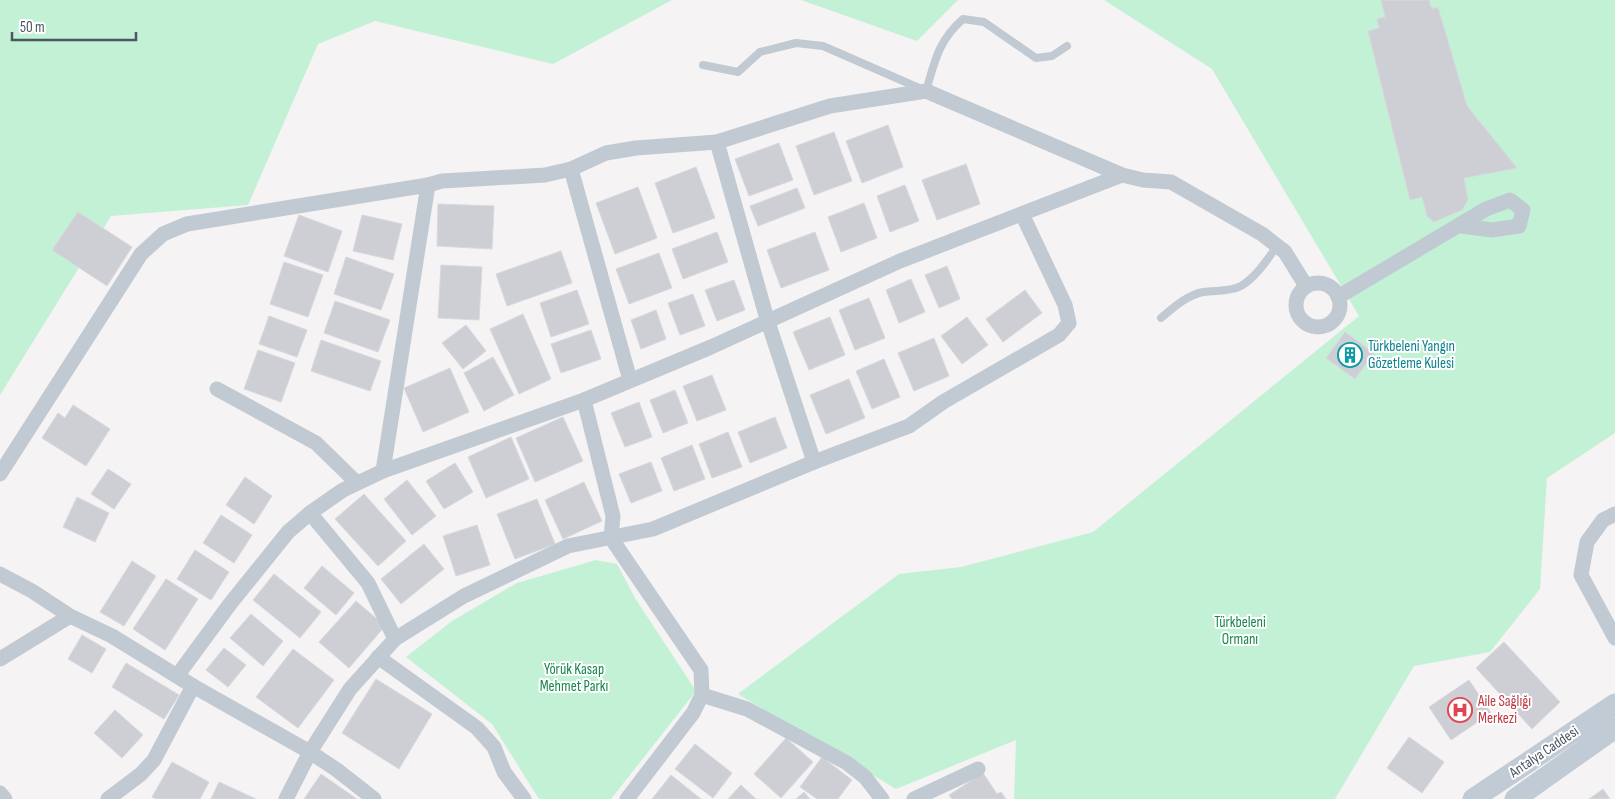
<svg xmlns="http://www.w3.org/2000/svg" width="1615" height="799" viewBox="0 0 1615 799" font-family="'Sofia Sans Condensed',sans-serif">
<style>
.green{fill:#c3f1d5}
.building{fill:#cdcfd5;stroke:#d7d9de}
.lines{fill:none;stroke-linecap:round;stroke-linejoin:round}
.lane{stroke:#c1cad2;stroke-width:8}
.street{stroke:#c1cad2;stroke-width:15}
.secondary{stroke:#c1cbd6;stroke-width:21}
.labels{text-anchor:middle;dominant-baseline:central;stroke-width:4;stroke-linejoin:round;paint-order:stroke}
.culture-label{font-size:15px;fill:#0d838f;stroke:#fff;text-anchor:start}
.park-label{font-size:15px;fill:#17864f;stroke:#fff}
.health-label{font-size:15px;fill:#be3a42;stroke:#fff;text-anchor:start}
.street-label{font-size:15px;fill:#4a5661;stroke:#fff}
</style>
<rect width="100%" height="100%" fill="#f5f3f3"/>
<g class="green">
<path d="M0,0H672L553,64L375,21L318,44L248,205L111,216L0,395Z"/>
<path d="M801,0H958L917,41Z"/>
<path d="M1104,0H1615V433L1547,478L1540,589L1490,652L1414,666L1335,799H1014L1016,740L896,789L738,694L899,574L961,567L1093,532L1359,316L1212,69Z"/>
<path d="M596,560L617,564L635,598L696,691L611,799H539L492,724L406,657L452,621L517,583Z"/>
</g>
<g class="building">
<path d="M1381,0H1429L1432,9L1438,7L1467,106L1517,168L1464,178L1468,200L1462,210L1434,222L1427,216L1422,197L1410,200L1368,31L1379,28L1377,19L1385,17Z"/>
<path d="M888,125L903,167L862,183L846,141Z"/>
<path d="M834,132L852,181L814,195L796,146Z"/>
<path d="M779,143L793,180L749,196L735,159Z"/>
<path d="M966,164L980,204L937,220L922,180Z"/>
<path d="M696,167L715,218L673,233L655,183Z"/>
<path d="M905,185L919,221L890,232L877,196Z"/>
<path d="M638,187L657,238L615,254L596,203Z"/>
<path d="M797,188L805,208L758,226L750,206Z"/>
<path d="M864,203L877,238L841,252L828,217Z"/>
<path d="M438,204L494,206L492,249L437,246Z"/>
<path d="M78,212L132,247L107,286L52,250Z"/>
<path d="M299,215L342,231L328,272L284,256Z"/>
<path d="M362,215L402,224L393,260L353,251Z"/>
<path d="M717,232L728,262L683,279L672,249Z"/>
<path d="M815,232L829,270L781,288L767,250Z"/>
<path d="M561,251L572,283L507,306L496,274Z"/>
<path d="M659,253L672,288L629,304L616,269Z"/>
<path d="M346,257L394,274L381,310L334,294Z"/>
<path d="M284,262L323,275L308,317L270,304Z"/>
<path d="M441,265L482,267L479,320L438,318Z"/>
<path d="M947,266L960,299L939,308L925,275Z"/>
<path d="M911,279L925,312L899,323L886,290Z"/>
<path d="M734,280L745,310L717,321L705,290Z"/>
<path d="M577,290L589,324L551,337L540,303Z"/>
<path d="M1025,290L1042,313L1003,342L986,319Z"/>
<path d="M693,294L705,326L680,335L668,303Z"/>
<path d="M869,298L885,338L855,350L839,310Z"/>
<path d="M335,301L390,320L378,352L324,333Z"/>
<path d="M656,310L666,339L641,349L631,320Z"/>
<path d="M523,314L551,379L519,394L490,329Z"/>
<path d="M269,316L307,330L297,357L259,344Z"/>
<path d="M830,317L845,355L809,370L793,332Z"/>
<path d="M967,317L988,345L962,364L941,336Z"/>
<path d="M466,325L486,351L463,369L442,343Z"/>
<path d="M591,330L601,359L561,373L551,344Z"/>
<path d="M1345,332L1374,353L1355,379L1326,358Z"/>
<path d="M934,338L949,376L914,391L898,353Z"/>
<path d="M321,340L381,361L370,391L311,371Z"/>
<path d="M258,350L295,363L281,402L244,389Z"/>
<path d="M493,357L514,395L484,411L464,373Z"/>
<path d="M884,359L900,397L872,409L856,371Z"/>
<path d="M450,368L469,412L423,432L404,388Z"/>
<path d="M712,375L726,410L697,421L683,386Z"/>
<path d="M849,379L865,418L826,434L810,395Z"/>
<path d="M675,390L688,423L663,433L650,400Z"/>
<path d="M639,402L652,437L625,447L611,413Z"/>
<path d="M73,405L110,429L86,466L42,438L58,413L65,418Z"/>
<path d="M563,417L583,461L535,482L516,438Z"/>
<path d="M775,417L787,448L750,463L738,432Z"/>
<path d="M728,432L742,467L712,478L699,444Z"/>
<path d="M511,437L529,479L486,498L468,457Z"/>
<path d="M692,445L705,479L674,491L661,458Z"/>
<path d="M651,462L662,491L631,503L619,474Z"/>
<path d="M455,463L473,492L444,509L426,481Z"/>
<path d="M108,469L131,484L114,509L91,494Z"/>
<path d="M245,477L272,496L254,524L226,505Z"/>
<path d="M407,480L436,516L412,535L384,499Z"/>
<path d="M584,482L602,521L563,539L545,500Z"/>
<path d="M364,494L406,541L378,566L335,519Z"/>
<path d="M77,497L109,513L95,542L63,527Z"/>
<path d="M537,499L555,544L515,559L497,514Z"/>
<path d="M221,515L252,535L234,563L203,543Z"/>
<path d="M477,525L490,565L456,576L443,536Z"/>
<path d="M424,544L444,569L401,604L381,579Z"/>
<path d="M195,550L229,572L211,600L177,579Z"/>
<path d="M132,561L156,576L124,626L100,612Z"/>
<path d="M322,566L354,593L336,615L304,588Z"/>
<path d="M274,574L321,612L300,638L253,600Z"/>
<path d="M166,579L198,599L165,650L133,629Z"/>
<path d="M356,601L385,626L349,668L319,642Z"/>
<path d="M251,614L283,641L263,666L230,638Z"/>
<path d="M82,635L106,649L92,673L68,659Z"/>
<path d="M1504,642L1560,702L1532,729L1476,668Z"/>
<path d="M224,648L246,665L228,687L206,670Z"/>
<path d="M293,649L334,680L298,728L256,697Z"/>
<path d="M126,663L179,695L164,719L112,687Z"/>
<path d="M376,679L432,714L399,769L342,733Z"/>
<path d="M1469,680L1491,713L1451,740L1429,707Z"/>
<path d="M115,710L143,735L122,758L94,733Z"/>
<path d="M1409,737L1444,762L1422,793L1387,768Z"/>
<path d="M786,738L813,762L781,798L754,774Z"/>
<path d="M695,744L732,773L713,798L675,769Z"/>
<path d="M822,757L852,780L838,799H817L800,787Z"/>
<path d="M172,762L209,782L200,799H156L152,797Z"/>
<path d="M983,773L997,794L1001,792L1006,799H952L949,795Z"/>
<path d="M321,774L357,799H304Z"/>
<path d="M671,775L701,799H652Z"/>
<path d="M219,782L256,799H211Z"/>
<path d="M741,785L756,799H728Z"/>
<path d="M1603,789L1610,799H1589Z"/>
<path d="M804,792L810,799H796Z"/>
</g>
<g class="lines">
<g class="lane">
<path d="M703,65L738,72L760,52L796,43L823,46L926,91C935,61 938,41 963,19L984,22L1036,58L1052,56L1067,46"/>
<path d="M1161,318C1173,308 1187,295 1203,292C1216,290 1230,292 1241,286C1256,277 1267,260 1277,246"/>
</g>
<g class="street">
<path d="M717,142L767,319L814,462"/>
<path d="M571,169L630,380"/>
<circle cx="1318" cy="305" r="22"/>
<path d="M1338,297L1486,209L1510,200L1523,210L1519,226L1492,230L1461,226"/>
<path d="M217,389L316,443L357,483"/>
<path d="M584,400L613,516L611,538L701,670L702,695L693,713L627,799"/>
<path d="M383,471L428,185L442,181L545,175L571,169L606,153L636,148L717,142L830,106L926,91L1122,175L1143,180L1171,182L1262,234L1285,252L1306,286"/>
<path d="M0,474L141,254L163,234L187,224L428,185"/>
<path d="M310,513L368,583L395,639"/>
<path d="M1615,514L1603,520L1587,542L1581,575L1615,638"/>
<path d="M0,574L32,591L70,616L112,636L193,686L310,752L337,770L374,799"/>
<path d="M378,657L477,728L494,747L504,772L524,799"/>
<path d="M0,659L70,616"/>
<path d="M177,676L230,604L288,532L310,513L343,490L383,471L584,400L711,347L900,261L1122,175"/>
<path d="M702,695L747,709L847,763L865,777L882,799"/>
<path d="M0,793L5,799"/>
<path d="M108,799L141,774L154,760L193,686"/>
<path d="M286,799L310,752L350,689L395,639L464,596L568,546L653,529L814,462L909,426L943,402L1059,335L1069,323L1065,305L1022,214"/>
<path d="M914,799L978,769"/>
</g>
<g class="secondary">
<path d="M1473,799L1615,704"/>
<path d="M1515,799L1615,728"/>
</g>
</g>
<defs>
<symbol id="building-ring" viewBox="-11 -11 22 22"><circle r="9.5" fill="#fff" stroke="#0f9aa8" stroke-width="1.5"/><path d="M-4-6H4V6H1V3H-1V6H-4ZM-2.5-4.3h1.7v1.8h-1.7ZM.8-4.3h1.7v1.8H.8ZM-2.5-1h1.7V.8h-1.7ZM.8-1h1.7V.8H.8Z" fill="#0f9aa8"/></symbol>
<symbol id="hospital-ring" viewBox="-11 -11 22 22"><circle r="9.5" fill="#fff" stroke="#e0444e" stroke-width="1.5"/><path d="M-5-5h3v3.5h4V-5h3V5h-3V1.5h-4V5h-3Z" fill="#e0444e"/></symbol>
</defs>
<g fill-rule="evenodd">
<use href="#building-ring" x="1336" y="341" width="28" height="28"/>
<use href="#hospital-ring" x="1446" y="696" width="28" height="28"/>
</g>
<g class="labels">
<g class="culture-label">
<text x="1368" y="346">Türkbeleni Yangın<tspan x="1368" dy="17">Gözetleme Kulesi</tspan></text>
</g>
<g class="park-label">
<text x="1240" y="622">Türkbeleni<tspan x="1240" dy="17">Ormanı</tspan></text>
<text x="574" y="669">Yörük Kasap<tspan x="574" dy="17">Mehmet Parkı</tspan></text>
</g>
<g class="health-label">
<text x="1478" y="701">Aile Sağlığı<tspan x="1478" dy="17">Merkezi</tspan></text>
</g>
<g class="street-label">
<text transform="translate(1544 752) rotate(-34)">Antalya Caddesi</text>
</g>
</g>
<path d="M12 32v8h124v-8" fill="none" stroke="#4a5661" stroke-width="2.5"/>
<text x="20" y="32" font-size="15" fill="#4a5661" stroke="#ffffff" stroke-width="4" paint-order="stroke">50 m</text>
</svg>
